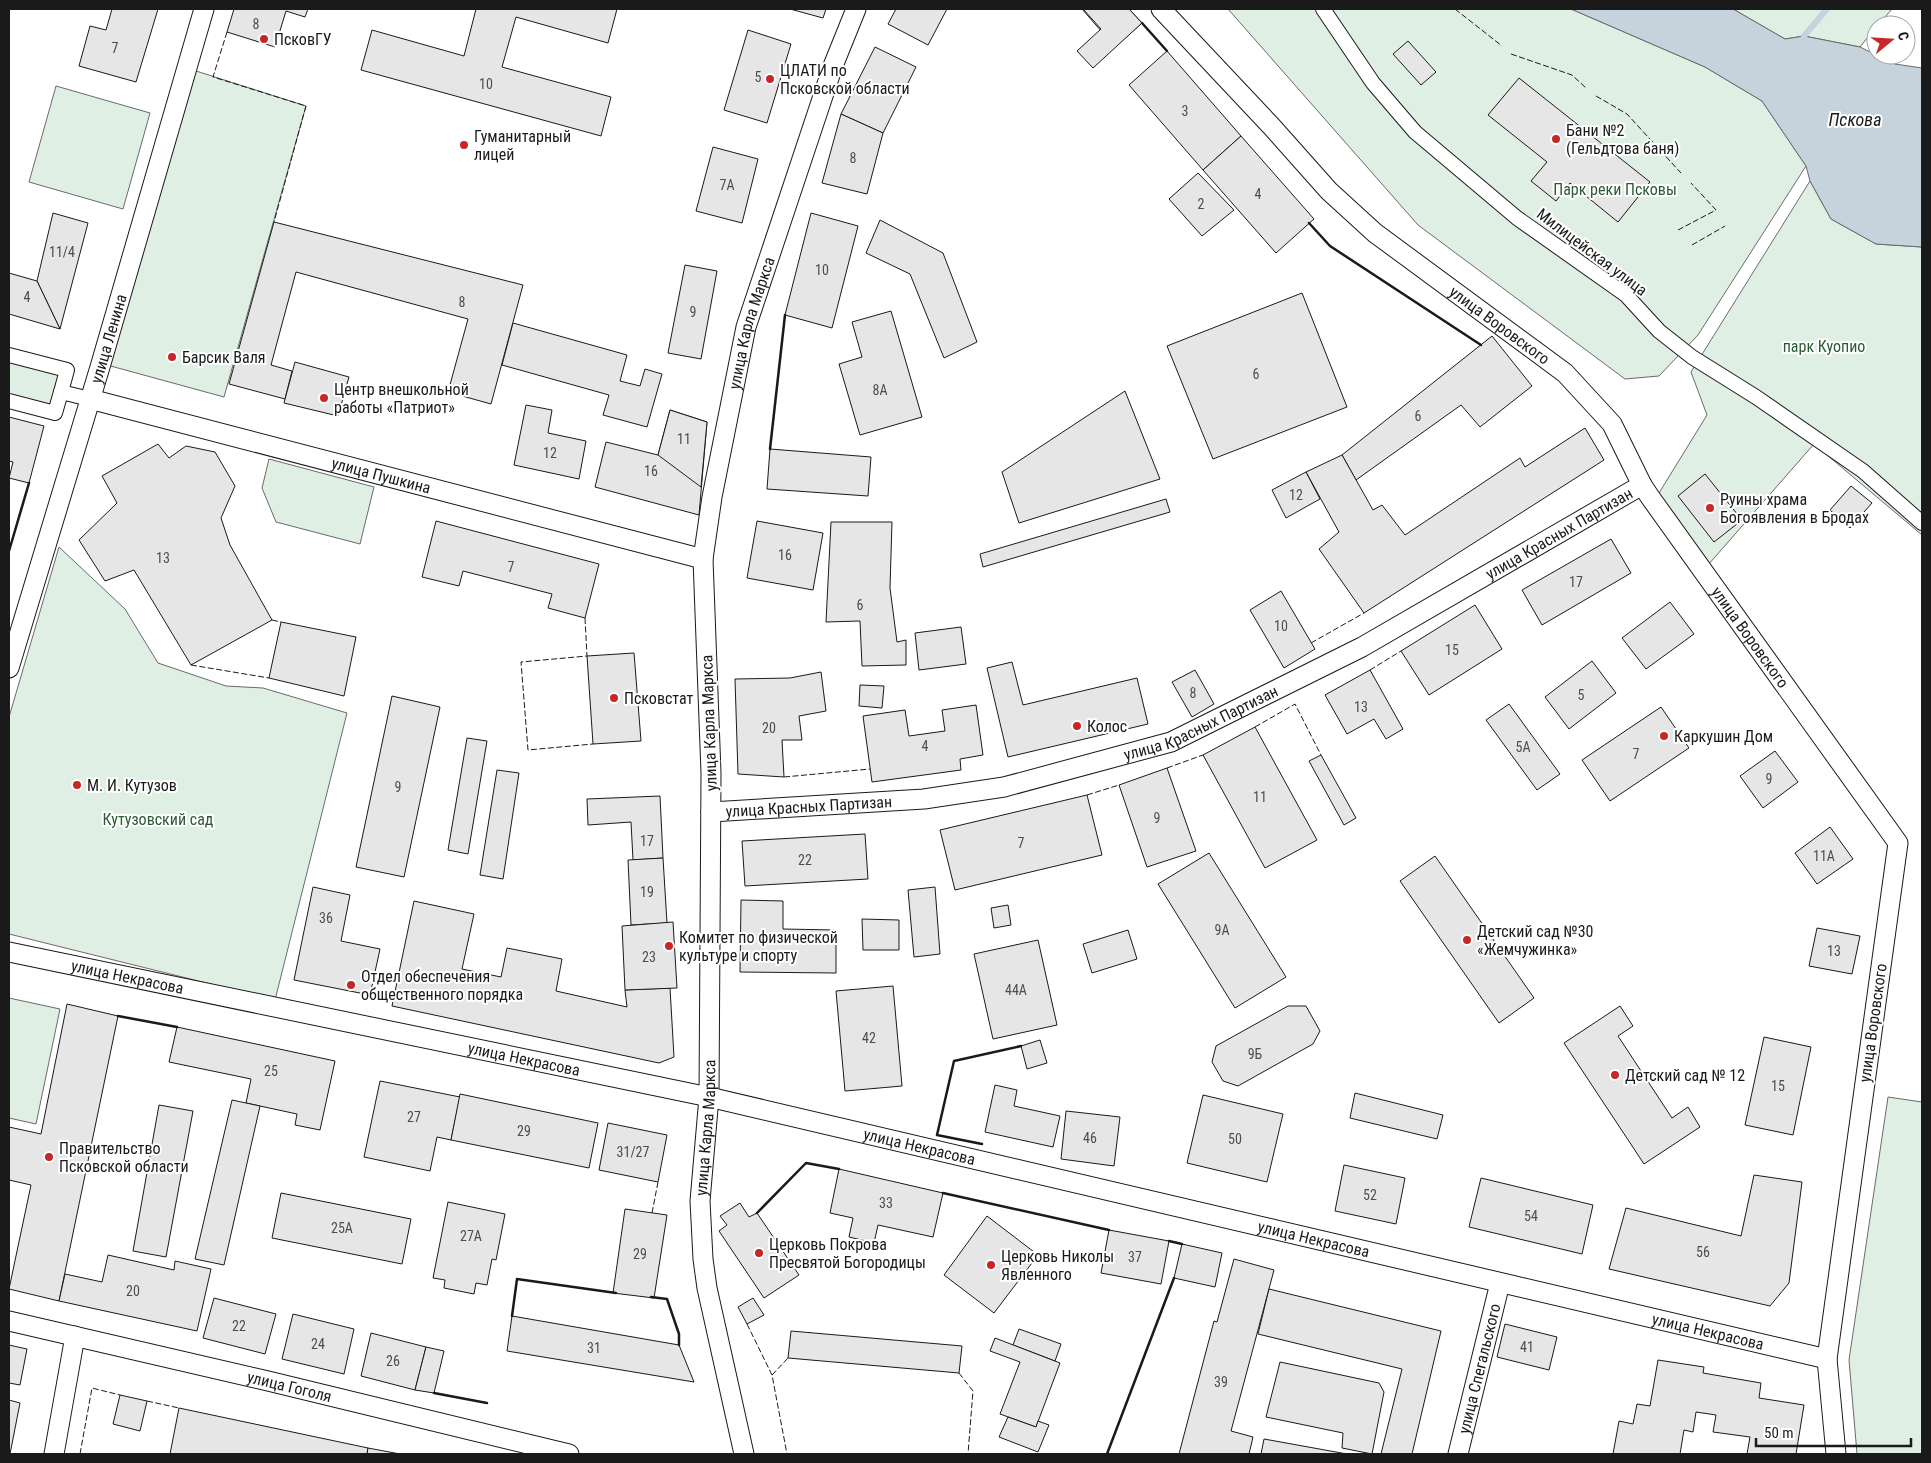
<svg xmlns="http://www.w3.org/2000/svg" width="1931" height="1463" viewBox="0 0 1931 1463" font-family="'Roboto Condensed',sans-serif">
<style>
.green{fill:#e0efe3;stroke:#6a6a6a}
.water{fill:#c6d2dc;stroke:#6a6a6a}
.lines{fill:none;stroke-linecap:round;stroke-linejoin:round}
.stream{stroke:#c6d2dc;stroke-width:6}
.building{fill:#e6e6e6;stroke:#1a1a1a}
.pedestrian-casing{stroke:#1a1a1a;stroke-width:16}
.minor-casing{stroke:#1a1a1a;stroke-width:21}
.pedestrian{stroke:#fff;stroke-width:14}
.minor{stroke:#fff;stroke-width:19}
.fence{stroke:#1a1a1a;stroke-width:1;stroke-dasharray:6 2.5;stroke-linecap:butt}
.wall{stroke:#1a1a1a;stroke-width:2.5}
.poi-dot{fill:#c62828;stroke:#fff;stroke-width:2}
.labels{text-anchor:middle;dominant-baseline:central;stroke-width:4;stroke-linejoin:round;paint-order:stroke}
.number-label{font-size:14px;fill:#4d4d4d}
.poi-label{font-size:16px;fill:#1a1a1a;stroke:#fff;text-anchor:start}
.park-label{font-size:16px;fill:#2b5a34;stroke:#fff}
.street-label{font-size:16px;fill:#1a1a1a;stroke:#fff}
.water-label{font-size:18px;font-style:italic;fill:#1a1a1a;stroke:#fff}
</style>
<rect width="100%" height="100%" fill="#fff"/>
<g class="green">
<path d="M1228,9H1571L1705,67L1762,101L1806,166L1698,335L1659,376L1625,379L1418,225Z"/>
<path d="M1733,9H1892L1878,25H1876V27L1860,47L1804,36L1785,39Z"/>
<path d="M193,70L306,106L224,397L107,365Z"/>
<path d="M56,86L150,113L123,209L29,182Z"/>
<path d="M1810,181L1831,219L1876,244L1922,247V535L1814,444L1708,565L1659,493L1707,415L1691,372Z"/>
<path d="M9,361L61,375L53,406L9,395Z"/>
<path d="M269,459L374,487L360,544L276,522L262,488Z"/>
<path d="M59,547L125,609L158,663L226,686L263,688L347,713L275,1000L9,934V717Z"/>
<path d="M9,998L60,1009L36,1124L9,1118Z"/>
<path d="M1888,1097L1922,1102V1454H1857L1849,1360Z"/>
</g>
<path class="water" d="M1571,9H1733L1785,39L1804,36L1860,47L1895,64L1922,68V247L1876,244L1831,219L1810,181L1806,166L1762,101L1705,67Z"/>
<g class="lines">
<path class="stream" d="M1804,36L1827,9"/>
</g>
<g class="building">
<path d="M112,9H158L136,82L79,66L90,26L106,30Z"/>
<path d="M234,9H308L305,17L286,11L275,47L227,32Z"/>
<path d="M476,9H617L608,43L516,17L502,67L611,97L601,136L361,70L372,30L464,56Z"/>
<path d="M790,9H826L823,18Z"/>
<path d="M896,9H947L928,45L888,24Z"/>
<path d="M1082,9H1129L1142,23L1115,47Z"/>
<path d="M1083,9H1129L1142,23L1093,68L1077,51L1101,29Z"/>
<path d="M748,30L791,44L767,123L724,110Z"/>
<path d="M1408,41L1436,72L1421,85L1393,54Z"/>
<path d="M875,47L916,67L883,133L841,114Z"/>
<path d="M1167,51L1241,136L1203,170L1129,85Z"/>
<path d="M1519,78L1650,182L1618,222L1570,183L1556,201L1531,181L1547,162L1488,115Z"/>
<path d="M841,114L883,133L867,194L822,183Z"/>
<path d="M1241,136L1314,219L1276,253L1203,170Z"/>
<path d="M713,147L758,159L742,223L696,211Z"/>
<path d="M1198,173L1234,210L1202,236L1169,199Z"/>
<path d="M53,213L88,223L60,329L37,281Z"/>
<path d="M811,213L858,226L832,328L785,315Z"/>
<path d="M880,220L943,253L977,342L944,358L910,274L866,253Z"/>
<path d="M274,222L523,285L491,404L448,392L468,319L296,272L271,365L292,371L285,399L229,384Z"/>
<path d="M685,265L717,271L701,359L668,353Z"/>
<path d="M9,273L37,281L60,329L9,314Z"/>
<path d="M1302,293L1347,407L1213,459L1167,346Z"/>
<path d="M891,311L922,417L860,435L839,364L862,357L852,322Z"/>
<path d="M513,323L627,355L620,381L640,386L645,369L662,374L647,427L603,415L609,395L502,365Z"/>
<path d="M1492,336L1532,386L1480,427L1461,405L1356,480L1342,455Z"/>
<path d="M295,362L349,377L338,416L284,403Z"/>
<path d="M1125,391L1160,479L1019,523L1002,472Z"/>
<path d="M526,405L552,410L548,433L586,441L579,479L514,465Z"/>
<path d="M670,410L707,422L699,515L595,487L606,442L658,455Z"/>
<path d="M670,410L707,422L701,487L658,455Z"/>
<path d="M9,417L44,426L29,483L9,478L13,462L9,461Z"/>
<path d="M1585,428L1604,460L1364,613L1319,549L1339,532L1306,472L1342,455L1373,510L1382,505L1405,535L1520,458L1525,467Z"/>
<path d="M158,444L169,458L186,446L215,452L235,486L221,518L230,545L272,620L191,665L134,570L105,581L79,540L117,503L102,476Z"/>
<path d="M770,449L871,457L868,496L767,489Z"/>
<path d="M1306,472L1320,499L1286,518L1272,490Z"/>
<path d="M1705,474L1742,520L1714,542L1678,496Z"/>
<path d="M1851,486L1872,503L1850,528L1830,510Z"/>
<path d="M1166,499L1170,512L983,567L980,554Z"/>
<path d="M436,521L599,564L585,618L548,608L552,594L463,571L459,586L422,577Z"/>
<path d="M757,521L823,533L813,590L747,578Z"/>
<path d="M831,522H892L890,588L897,642L906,640V665L862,666L860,621L826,622Z"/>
<path d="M1611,539L1631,573L1542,625L1522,590Z"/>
<path d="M1281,591L1315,649L1284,668L1250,610Z"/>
<path d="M1670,602L1694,634L1646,669L1622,638Z"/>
<path d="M1475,605L1502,649L1429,695L1401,651Z"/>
<path d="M281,622L356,637L344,696L269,678Z"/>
<path d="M961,627L966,664L919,670L915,633Z"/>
<path d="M634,653L641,741L593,744L587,656Z"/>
<path d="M1592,661L1616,693L1569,729L1545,697Z"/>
<path d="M1012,662L1023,705L1137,678L1148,724L1008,757L987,668Z"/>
<path d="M1195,670L1214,704L1192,717L1172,682Z"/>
<path d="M1370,670L1403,729L1386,739L1374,719L1347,734L1325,695Z"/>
<path d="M821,672L826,711L799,716L802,740H782L784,777L738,774L735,679L790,678Z"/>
<path d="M860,685L884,686L882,708L859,706Z"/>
<path d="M392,696L440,707L404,877L356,867Z"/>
<path d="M1509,704L1560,774L1537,790L1486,720Z"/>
<path d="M976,705L983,755L960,759L961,770L872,782L863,716L905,710L909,736L945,731L942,710Z"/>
<path d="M1661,707L1689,748L1610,801L1582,760Z"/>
<path d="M1255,727L1317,840L1265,868L1203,755Z"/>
<path d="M467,738L487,741L468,854L448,850Z"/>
<path d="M1775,751L1798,782L1763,808L1740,776Z"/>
<path d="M1321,755L1356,818L1344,825L1309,761Z"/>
<path d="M1167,768L1196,851L1147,867L1119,785Z"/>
<path d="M497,770L519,773L503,879L480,875Z"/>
<path d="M1087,795L1102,855L955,890L940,830Z"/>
<path d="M660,796L663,858L633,860L631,822L588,825L587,799Z"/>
<path d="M1830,827L1853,859L1817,884L1795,853Z"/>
<path d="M865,834L868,879L745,886L742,841Z"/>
<path d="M1209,853L1286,977L1235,1008L1158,884Z"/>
<path d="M1435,856L1534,998L1499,1023L1400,881Z"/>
<path d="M663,858L667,923L631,925L628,860Z"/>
<path d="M313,887L350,895L341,941L380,949L370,995L294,980Z"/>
<path d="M935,887L940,954L914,957L908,890Z"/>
<path d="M741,900L783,901V929L836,930V973L740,972Z"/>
<path d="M414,901L474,914L462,969L501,977L507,948L562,959L556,991L627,1007L625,990L670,988L674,1057L659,1063L392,1006Z"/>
<path d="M1008,905L1011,925L994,928L991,908Z"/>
<path d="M862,919L899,920V950H863Z"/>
<path d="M673,922L677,988L625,990L622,926Z"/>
<path d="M1817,928L1860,936L1852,974L1809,966Z"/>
<path d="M1128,930L1137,959L1092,973L1083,944Z"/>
<path d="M1038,940L1057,1025L993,1039L974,954Z"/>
<path d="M893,986L902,1086L845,1091L836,991Z"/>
<path d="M67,1004L118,1016L59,1301L9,1289L31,1185L9,1180V1127L41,1134Z"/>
<path d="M1288,1006H1306L1320,1031L1313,1044L1238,1086L1223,1081L1212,1062L1216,1046Z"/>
<path d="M1620,1006L1633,1026L1618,1036L1672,1118L1688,1107L1700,1127L1644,1164L1564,1043Z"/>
<path d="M177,1027L335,1061L320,1130L295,1125L297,1114L246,1103L251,1079L169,1062Z"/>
<path d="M1764,1037L1811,1047L1793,1135L1745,1125Z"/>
<path d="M1040,1040L1047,1063L1027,1069L1021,1046Z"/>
<path d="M380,1081L460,1097L451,1140L437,1137L430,1171L364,1157Z"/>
<path d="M995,1085L1017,1090L1014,1106L1060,1116L1053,1147L985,1132Z"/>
<path d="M1355,1093L1443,1115L1437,1139L1350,1118Z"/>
<path d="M460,1094L598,1123L589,1168L451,1140Z"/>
<path d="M1203,1095L1283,1114L1267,1182L1187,1163Z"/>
<path d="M232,1100L260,1106L224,1265L195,1259Z"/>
<path d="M159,1105L193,1111L166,1257L133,1251Z"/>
<path d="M1066,1111L1120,1117L1114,1166L1061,1159Z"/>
<path d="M608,1123L667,1135L658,1182L599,1170Z"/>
<path d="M1344,1165L1405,1178L1396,1224L1335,1211Z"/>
<path d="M839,1169L943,1193L933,1237L878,1225L874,1243L849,1237L853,1218L830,1213Z"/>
<path d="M1754,1175L1802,1182L1789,1283L1770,1306L1609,1269L1626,1208L1741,1236Z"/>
<path d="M1481,1178L1593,1205L1582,1254L1469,1227Z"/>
<path d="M281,1193L411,1219L402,1264L272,1238Z"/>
<path d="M448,1202L505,1214L496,1260L492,1259L487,1285L476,1283L474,1294L444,1288L445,1280L433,1278Z"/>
<path d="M740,1203L749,1217L757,1213L799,1275L764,1298L719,1231L727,1225L720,1216Z"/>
<path d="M625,1209L667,1215L654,1298L613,1293Z"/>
<path d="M987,1216L1038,1255L994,1313L944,1275Z"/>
<path d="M1109,1230L1169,1241L1161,1284L1101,1273Z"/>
<path d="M1182,1244L1222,1253L1215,1287L1174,1278Z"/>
<path d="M108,1255L174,1270L175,1261L211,1269L197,1331L59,1301L65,1274L102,1282Z"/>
<path d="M1234,1259L1274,1270L1231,1431L1253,1437L1249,1454H1179L1214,1321L1217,1322Z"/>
<path d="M1269,1289L1441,1331L1412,1454H1381L1402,1369L1258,1334Z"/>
<path d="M214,1298L276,1314L265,1354L203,1338Z"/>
<path d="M753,1298L764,1315L747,1324L738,1307Z"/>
<path d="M293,1314L354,1329L344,1374L282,1359Z"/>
<path d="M512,1316L679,1345L694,1382L507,1351Z"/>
<path d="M1505,1324L1557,1337L1549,1370L1497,1357Z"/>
<path d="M1019,1329L1061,1344L1055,1361L1013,1345Z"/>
<path d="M791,1331L962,1346L959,1373L788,1358Z"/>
<path d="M371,1333L426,1347L415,1390L361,1376Z"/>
<path d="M995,1338L1060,1363L1036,1427L1000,1414L1020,1362L990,1351Z"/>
<path d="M9,1345L27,1349L20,1385L9,1383Z"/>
<path d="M426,1347L444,1351L434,1393L415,1390Z"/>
<path d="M1658,1360L1704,1367L1703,1373L1761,1383L1759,1398L1804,1405L1796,1454H1747L1750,1437L1713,1432L1716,1415L1696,1412L1693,1432L1684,1430L1680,1454H1613L1619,1421L1633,1424L1637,1404L1650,1406Z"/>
<path d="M1280,1362L1379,1383L1384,1392L1372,1454L1342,1448L1343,1433L1266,1417Z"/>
<path d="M120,1395L147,1401L140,1431L113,1424Z"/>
<path d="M9,1400L20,1403L10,1454H9Z"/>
<path d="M179,1408L368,1448L367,1454H170Z"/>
<path d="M1008,1417L1036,1427L1038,1421L1049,1425L1038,1452L999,1437Z"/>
<path d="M1264,1439L1347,1454H1261Z"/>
<path d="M368,1448L400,1454H367Z"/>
</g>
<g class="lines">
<defs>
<g id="pedestrian">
<path d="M1323,9L1373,83L1415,132L1517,218L1626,295L1659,331L1692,357L1756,397L1863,471L1922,523"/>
<path d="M9,355L67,370L61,392"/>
<path d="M9,401L55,413L61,392L90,399"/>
</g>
<g id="minor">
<path id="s1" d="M1161,9L1273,128L1329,191L1375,233L1565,373L1612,424L1642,485L1650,497L1898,843L1827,1359L1836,1454"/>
<path id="s2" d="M90,399L703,559"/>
<path id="s3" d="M9,668L100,367L204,9"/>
<path id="s4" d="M711,812L924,799L1004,787L1171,742L1362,647L1642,485"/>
<path id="s5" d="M9,952L709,1097L1827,1359"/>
<path id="s6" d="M9,1321L268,1381L569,1454"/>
<path d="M54,1454L75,1336"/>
<path id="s7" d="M744,1454L707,1288L703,1259L700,1201L709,1097L711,773L703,559L712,497L746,327L833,66L856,9"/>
<path id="s8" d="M1458,1454L1500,1283"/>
</g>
</defs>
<use href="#pedestrian" class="pedestrian-casing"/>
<use href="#minor" class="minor-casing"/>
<use href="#pedestrian" class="pedestrian"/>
<use href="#minor" class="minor"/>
<g class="fence">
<path d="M1455,9L1502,46"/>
<path d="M227,32L213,77L306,106L274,222"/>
<path d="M1511,54L1572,75L1586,88"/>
<path d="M1596,96L1627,114L1681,173"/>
<path d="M1678,230L1716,210L1691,183"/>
<path d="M1692,245L1725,226"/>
<path d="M585,618L587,656L521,662L528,750L593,744"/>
<path d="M272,620L281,622"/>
<path d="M1311,643L1364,613"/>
<path d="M191,665L269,678"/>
<path d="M1370,670L1401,651"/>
<path d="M1255,727L1295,704L1321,755"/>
<path d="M1167,768L1203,755"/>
<path d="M784,777L870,769"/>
<path d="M1087,795L1119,785"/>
<path d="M652,1213L658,1182"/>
<path d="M747,1324L772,1375L787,1454"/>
<path d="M959,1373L973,1391L968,1454"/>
<path d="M772,1375L788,1358"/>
<path d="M147,1401L179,1408"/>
<path d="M80,1454L92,1388L120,1395"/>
</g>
<g class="wall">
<path d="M1142,23L1167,51"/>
<path d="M1309,223L1330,246L1481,345"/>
<path d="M770,449L785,315"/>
<path d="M9,551L29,483"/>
<path d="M118,1016L177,1027"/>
<path d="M982,1144L937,1135L954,1061L1021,1046"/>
<path d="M943,1193L1109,1230"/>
<path d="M757,1213L806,1163L839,1169"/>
<path d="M1169,1241L1182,1244"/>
<path d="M651,1297L667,1299L679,1334V1345"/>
<path d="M512,1316L517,1279L616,1293"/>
<path d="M434,1393L487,1403"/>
<path d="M1107,1454L1174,1278"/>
</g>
</g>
<g class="poi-dot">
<circle cx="264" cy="39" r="5"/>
<circle cx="770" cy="79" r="5"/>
<circle cx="1556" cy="139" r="5"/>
<circle cx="464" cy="145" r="5"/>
<circle cx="172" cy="357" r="5"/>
<circle cx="324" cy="398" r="5"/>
<circle cx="1710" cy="508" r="5"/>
<circle cx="614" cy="698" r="5"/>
<circle cx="1077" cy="726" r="5"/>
<circle cx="1664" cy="736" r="5"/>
<circle cx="77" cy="785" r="5"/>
<circle cx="1467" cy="940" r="5"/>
<circle cx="669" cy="946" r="5"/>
<circle cx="351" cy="985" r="5"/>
<circle cx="1615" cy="1075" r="5"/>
<circle cx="49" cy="1157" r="5"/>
<circle cx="759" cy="1253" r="5"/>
<circle cx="991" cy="1265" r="5"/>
</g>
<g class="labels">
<g class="number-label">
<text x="256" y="24">8</text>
<text x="115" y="48">7</text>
<text x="758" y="77">5</text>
<text x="486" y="84">10</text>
<text x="1185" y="111">3</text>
<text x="853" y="158">8</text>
<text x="727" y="185">7А</text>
<text x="1258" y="194">4</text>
<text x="1201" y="204">2</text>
<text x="62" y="252">11/4</text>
<text x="822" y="270">10</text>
<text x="27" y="297">4</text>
<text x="462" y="302">8</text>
<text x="693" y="312">9</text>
<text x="1256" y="374">6</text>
<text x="880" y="390">8А</text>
<text x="1418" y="416">6</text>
<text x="684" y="439">11</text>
<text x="550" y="453">12</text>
<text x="651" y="471">16</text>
<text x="1296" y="495">12</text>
<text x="785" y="555">16</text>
<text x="163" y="558">13</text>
<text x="511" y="567">7</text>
<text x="1576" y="582">17</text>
<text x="860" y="605">6</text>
<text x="1281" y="626">10</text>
<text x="1452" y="650">15</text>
<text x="1193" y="693">8</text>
<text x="1581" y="695">5</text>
<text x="1361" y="707">13</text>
<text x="769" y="728">20</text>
<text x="925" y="746">4</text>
<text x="1523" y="747">5А</text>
<text x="1636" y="754">7</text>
<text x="1769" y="779">9</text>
<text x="398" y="787">9</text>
<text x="1260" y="797">11</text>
<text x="1157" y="818">9</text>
<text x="647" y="841">17</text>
<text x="1021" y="843">7</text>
<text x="1824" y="856">11А</text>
<text x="805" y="860">22</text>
<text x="647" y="892">19</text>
<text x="326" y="918">36</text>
<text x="1222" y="930">9А</text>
<text x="1834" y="951">13</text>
<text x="649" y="957">23</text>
<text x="1016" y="990">44А</text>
<text x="869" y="1038">42</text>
<text x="1255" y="1054">9Б</text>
<text x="271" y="1071">25</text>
<text x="1778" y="1086">15</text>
<text x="414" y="1117">27</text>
<text x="524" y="1131">29</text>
<text x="1090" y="1138">46</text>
<text x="1235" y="1139">50</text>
<text x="633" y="1152">31/27</text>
<text x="1370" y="1195">52</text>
<text x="886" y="1203">33</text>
<text x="1531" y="1216">54</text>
<text x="342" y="1228">25А</text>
<text x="471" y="1236">27А</text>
<text x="1703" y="1252">56</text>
<text x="640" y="1254">29</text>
<text x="1135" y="1257">37</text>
<text x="133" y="1291">20</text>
<text x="239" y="1326">22</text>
<text x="318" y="1344">24</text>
<text x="1527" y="1347">41</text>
<text x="594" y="1348">31</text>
<text x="393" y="1361">26</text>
<text x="1221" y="1382">39</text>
</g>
<g class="poi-label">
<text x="274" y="39">ПсковГУ</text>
<text x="780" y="70">ЦЛАТИ по<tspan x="780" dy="18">Псковской области</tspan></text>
<text x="1566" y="130">Бани №2<tspan x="1566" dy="18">(Гельдтова баня)</tspan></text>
<text x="474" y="136">Гуманитарный<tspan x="474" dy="18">лицей</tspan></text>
<text x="182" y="357">Барсик Валя</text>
<text x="334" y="389">Центр внешкольной<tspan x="334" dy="18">работы «Патриот»</tspan></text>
<text x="1720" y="499">Руины храма<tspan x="1720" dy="18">Богоявления в Бродах</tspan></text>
<text x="624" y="698">Псковстат</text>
<text x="1087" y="726">Колос</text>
<text x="1674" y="736">Каркушин Дом</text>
<text x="87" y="785">М. И. Кутузов</text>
<text x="1477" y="931">Детский сад №30<tspan x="1477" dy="18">«Жемчужинка»</tspan></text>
<text x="679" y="937">Комитет по физической<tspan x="679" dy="18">культуре и спорту</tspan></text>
<text x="361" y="976">Отдел обеспечения<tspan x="361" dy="18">общественного порядка</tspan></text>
<text x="1625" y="1075">Детский сад № 12</text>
<text x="59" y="1148">Правительство<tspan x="59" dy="18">Псковской области</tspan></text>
<text x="769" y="1244">Церковь Покрова<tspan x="769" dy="18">Пресвятой Богородицы</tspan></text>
<text x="1001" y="1256">Церковь Николы<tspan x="1001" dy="18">Явленного</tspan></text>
</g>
<g class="park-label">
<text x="1615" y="189">Парк реки Псковы</text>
<text x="1824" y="346">парк Куопио</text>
<text x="158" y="819">Кутузовский сад</text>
</g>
<g class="street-label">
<text transform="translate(1592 252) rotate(37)">Милицейская улица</text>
<text stroke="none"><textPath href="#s7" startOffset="1141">улица Карла Маркса</textPath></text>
<text stroke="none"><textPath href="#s1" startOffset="465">улица Воровского</textPath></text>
<text stroke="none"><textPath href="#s3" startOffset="344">улица Ленина</textPath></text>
<text stroke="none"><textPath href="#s2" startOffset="301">улица Пушкина</textPath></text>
<text stroke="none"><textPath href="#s4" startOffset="908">улица Красных Партизан</textPath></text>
<text stroke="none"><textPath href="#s1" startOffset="870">улица Воровского</textPath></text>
<text stroke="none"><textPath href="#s4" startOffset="502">улица Красных Партизан</textPath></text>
<text transform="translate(709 723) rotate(-92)">улица Карла Маркса</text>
<text stroke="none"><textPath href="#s4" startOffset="98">улица Красных Партизан</textPath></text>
<text stroke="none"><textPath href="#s5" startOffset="121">улица Некрасова</textPath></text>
<text transform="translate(1873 1023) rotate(-82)">улица Воровского</text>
<text stroke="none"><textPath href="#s5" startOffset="526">улица Некрасова</textPath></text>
<text stroke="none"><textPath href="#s7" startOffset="331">улица Карла Маркса</textPath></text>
<text stroke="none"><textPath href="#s5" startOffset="931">улица Некрасова</textPath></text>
<text stroke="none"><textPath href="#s5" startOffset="1336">улица Некрасова</textPath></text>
<text stroke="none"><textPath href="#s5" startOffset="1741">улица Некрасова</textPath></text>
<text stroke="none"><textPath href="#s8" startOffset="88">улица Спегальского</textPath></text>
<text stroke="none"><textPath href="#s6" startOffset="288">улица Гоголя</textPath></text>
</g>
<g class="water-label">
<text x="1855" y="119">Пскова</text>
</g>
</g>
<rect width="1931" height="1463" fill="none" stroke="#1a1a1a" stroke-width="20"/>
<g transform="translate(1891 40) rotate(72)"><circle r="24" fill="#ffffff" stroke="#a3a3a3"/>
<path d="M0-4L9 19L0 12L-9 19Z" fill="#c62828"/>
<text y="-8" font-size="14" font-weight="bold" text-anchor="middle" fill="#1a1a1a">С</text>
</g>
<path d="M1756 1438v8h155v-8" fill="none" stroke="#1a1a1a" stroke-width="2.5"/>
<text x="1764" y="1438" font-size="15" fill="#1a1a1a" stroke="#ffffff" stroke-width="4" paint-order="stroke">50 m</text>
</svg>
